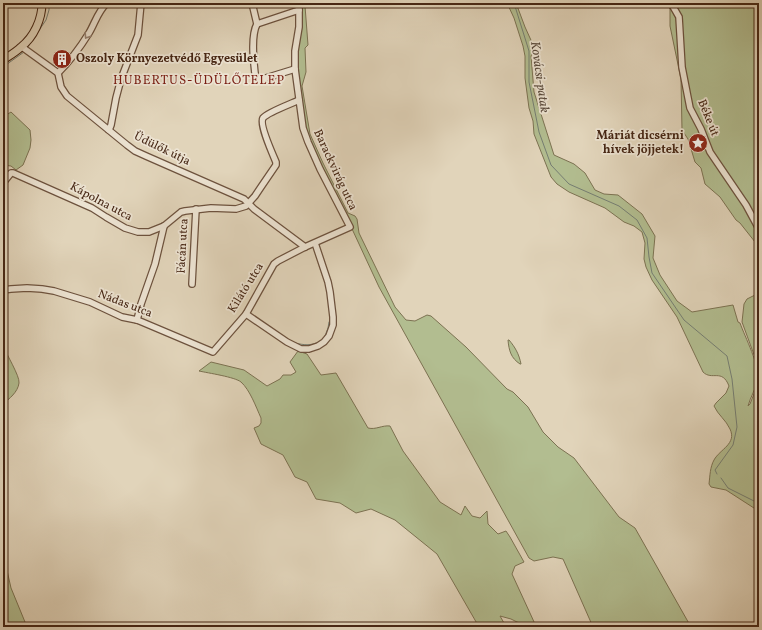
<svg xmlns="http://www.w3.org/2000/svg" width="762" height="630" viewBox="0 0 762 630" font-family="Vollkorn,serif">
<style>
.green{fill:#b2bd90;stroke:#7c7252}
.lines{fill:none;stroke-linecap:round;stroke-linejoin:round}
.stream{stroke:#757e73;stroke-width:1}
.minor-casing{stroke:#6d523e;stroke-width:8}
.major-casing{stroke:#462614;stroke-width:9}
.minor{stroke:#ece3d2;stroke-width:5.5}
.major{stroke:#e1d4ba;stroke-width:7}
.oneway{stroke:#998473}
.labels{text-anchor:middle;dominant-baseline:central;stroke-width:3.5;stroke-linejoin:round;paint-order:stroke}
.poi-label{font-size:12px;font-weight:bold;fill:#462614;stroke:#ece3d2;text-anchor:start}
.street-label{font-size:12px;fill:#462614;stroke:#ece3d2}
.water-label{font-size:13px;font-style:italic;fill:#5a4a3c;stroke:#ece3d2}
.neighbourhood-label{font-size:13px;letter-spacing:1px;fill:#7a1f14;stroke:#ece3d2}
</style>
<rect width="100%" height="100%" fill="#e1d4ba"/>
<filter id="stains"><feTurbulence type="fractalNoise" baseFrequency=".005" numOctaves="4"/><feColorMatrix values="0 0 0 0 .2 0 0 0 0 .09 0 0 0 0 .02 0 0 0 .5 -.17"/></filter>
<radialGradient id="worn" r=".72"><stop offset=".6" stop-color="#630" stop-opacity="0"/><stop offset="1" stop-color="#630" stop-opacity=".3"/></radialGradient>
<g class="green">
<path d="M507,3H516L525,27L535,49L531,56L534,92L554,155L574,164L585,173L595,190L604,194L618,195L642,214L655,236L653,258L660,275L677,301L692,312L733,305L738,322L740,323C745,337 760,366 758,380C756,388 750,398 748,406L750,404L759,381V513L757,510L726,490L711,487L709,484C710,476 710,467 714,460C720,449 737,444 730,429C726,420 718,415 714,406L716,403L726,393L729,386C722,368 712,381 703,372L677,317L652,280L646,267L644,259L645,243L642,232L634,226L624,222L605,208L569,192L557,184L551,177L534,134L533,121L529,108L525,78V56L523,46L514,18Z"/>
<path d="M667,3H759V247L740,223L736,220L720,197L705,184L701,168L695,162L688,139L682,130L681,79L670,26V9Z"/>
<path d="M305,6L308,45L305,48L306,72L302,86L310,134L323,163L348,213L355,216L357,219L359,233L395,307L406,320L415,321L427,315L431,316L466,347L507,389L513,392L528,407L543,432L558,447L574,458L619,517L635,528L691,627H593L563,559L553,557L534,561L529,558L379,287L353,231L327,180L311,146L306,129L296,61L300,7Z"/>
<path d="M11,112L30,130L31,140L30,148L23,165L16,170L11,166L3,165V117Z"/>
<path d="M759,293V372L758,364L753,352L742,322L744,304L747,299Z"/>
<path d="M508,340H509C515,347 519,354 521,364H520C511,358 509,351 508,340Z"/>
<path d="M3,345C6,354 20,376 19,383C18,392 9,399 3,404Z"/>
<path d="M298,351L307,354L321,375L336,373L368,428C376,430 382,425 390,426L403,451L440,502L461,515L465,506L472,516L480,518L487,511L488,524L498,534L506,531L510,537L524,562L515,566L512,574L535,624V627H527L511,619L500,616L504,623L505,627H479L437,554L395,520L371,509L356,513L340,503L316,499L307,482L295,477L283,455L261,444L254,428L259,426L261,423V418C256,407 250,390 241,382C235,377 208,373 199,371L211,362L244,370L267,386L280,379L283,375H291L296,372L290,362Z"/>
<path d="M3,558L6,566L11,588L25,622L24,626L22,627H3Z"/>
</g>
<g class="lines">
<g class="stream">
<path d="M514,3L529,51V82L539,132L551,165L569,184L619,206L637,220L647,238L649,257L652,273L684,320L727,356L732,379L737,427L733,445L715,470L717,474"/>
<path d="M27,48L46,20L49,10V3"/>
<path d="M3,67L24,52"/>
<path d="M325,336L328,328L329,322"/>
<path d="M295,343C304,345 310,346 319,342"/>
<path d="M721,478L728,488L758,503L759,505"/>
</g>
<defs>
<g id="minor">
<path d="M252,3L257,24C250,37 254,66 256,81L295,69"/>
<path d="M671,3L679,17L682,67L690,108L701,129L710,152L746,205L759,229"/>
<path d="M257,24L299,10"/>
<path d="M22,47L58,73L61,87L67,96L127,145L135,151L146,156L244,199L254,209L305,247"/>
<path d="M58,73C69,62 81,46 89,33C95,23 98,11 107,3"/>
<path d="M109,130L111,125L116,98L121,79L138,35L141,3"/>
<path d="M3,183L11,173H13L92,208L106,217L125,228L138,232H149L164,226L181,212L185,211L211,208L236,209L246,206L255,196L261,187L276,165V162C273,155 259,124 263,118C268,112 291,104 299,100"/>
<path d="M192,284L196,209"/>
<path d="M3,290L11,289L27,288L42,289L54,291L90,302L122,317L137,320L142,322L213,352L246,314L274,264L278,261L305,247L350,227L320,169L308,142L303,128L295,69V51L299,27V3"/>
<path d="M246,314L287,342L301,349H309L318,346L324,342L329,336L333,325V317L330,292L328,282L315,243"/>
<path d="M137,320L141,304L155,264L164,226"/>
</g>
<path id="major" d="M3,60C9,56 16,52 21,47C34,37 42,19 42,3"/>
</defs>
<use href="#minor" class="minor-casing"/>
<use href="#major" class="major-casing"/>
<use href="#minor" class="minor"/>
<use href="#major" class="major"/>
</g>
<defs><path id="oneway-chevron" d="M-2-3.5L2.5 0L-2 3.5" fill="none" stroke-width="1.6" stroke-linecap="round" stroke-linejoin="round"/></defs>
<use class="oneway" href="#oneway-chevron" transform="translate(87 36) rotate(122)"/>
<defs>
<symbol id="building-disc" viewBox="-11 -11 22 22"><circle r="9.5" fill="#8f2418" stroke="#ece3d2"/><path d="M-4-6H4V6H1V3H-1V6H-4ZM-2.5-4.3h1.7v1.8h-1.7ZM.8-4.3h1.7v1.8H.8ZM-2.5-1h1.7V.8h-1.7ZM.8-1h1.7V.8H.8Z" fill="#fff"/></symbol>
<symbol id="sight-disc" viewBox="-11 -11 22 22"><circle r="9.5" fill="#8f2418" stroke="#ece3d2"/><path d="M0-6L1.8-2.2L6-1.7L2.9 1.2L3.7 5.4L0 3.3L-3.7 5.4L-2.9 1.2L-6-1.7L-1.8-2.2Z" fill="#fff"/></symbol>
</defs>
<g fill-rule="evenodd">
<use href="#building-disc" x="51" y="48" width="22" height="22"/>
<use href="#sight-disc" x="687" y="132" width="22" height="22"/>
</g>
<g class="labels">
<g class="poi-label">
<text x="76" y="59">Oszoly Környezetvédő Egyesület</text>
<text x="684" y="136" text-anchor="end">Máriát dicsérni<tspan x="684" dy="14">hívek jöjjetek!</tspan></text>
</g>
<g class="street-label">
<text transform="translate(708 118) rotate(68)">Béke út</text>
<text transform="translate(162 149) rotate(26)">Üdülők útja</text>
<text transform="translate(335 170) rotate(65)">Barackvirág utca</text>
<text transform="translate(101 202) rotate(28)">Kápolna utca</text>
<text transform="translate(183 246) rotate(-87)">Fácán utca</text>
<text transform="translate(246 288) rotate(-58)">Kilátó utca</text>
<text transform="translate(125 304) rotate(21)">Nádas utca</text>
</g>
<g class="water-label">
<text transform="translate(539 77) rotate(82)">Kovácsi-patak</text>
</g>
<g class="neighbourhood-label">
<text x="199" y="81">HUBERTUS-ÜDÜLŐTELEP</text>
</g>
</g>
<rect width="762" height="630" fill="none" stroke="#e1d4ba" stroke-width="16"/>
<rect x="4" y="4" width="754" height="622" fill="none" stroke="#462614" stroke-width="2"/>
<rect x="8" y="8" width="746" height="614" fill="none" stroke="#462614"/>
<rect width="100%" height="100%" filter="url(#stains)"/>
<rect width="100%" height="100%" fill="url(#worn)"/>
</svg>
